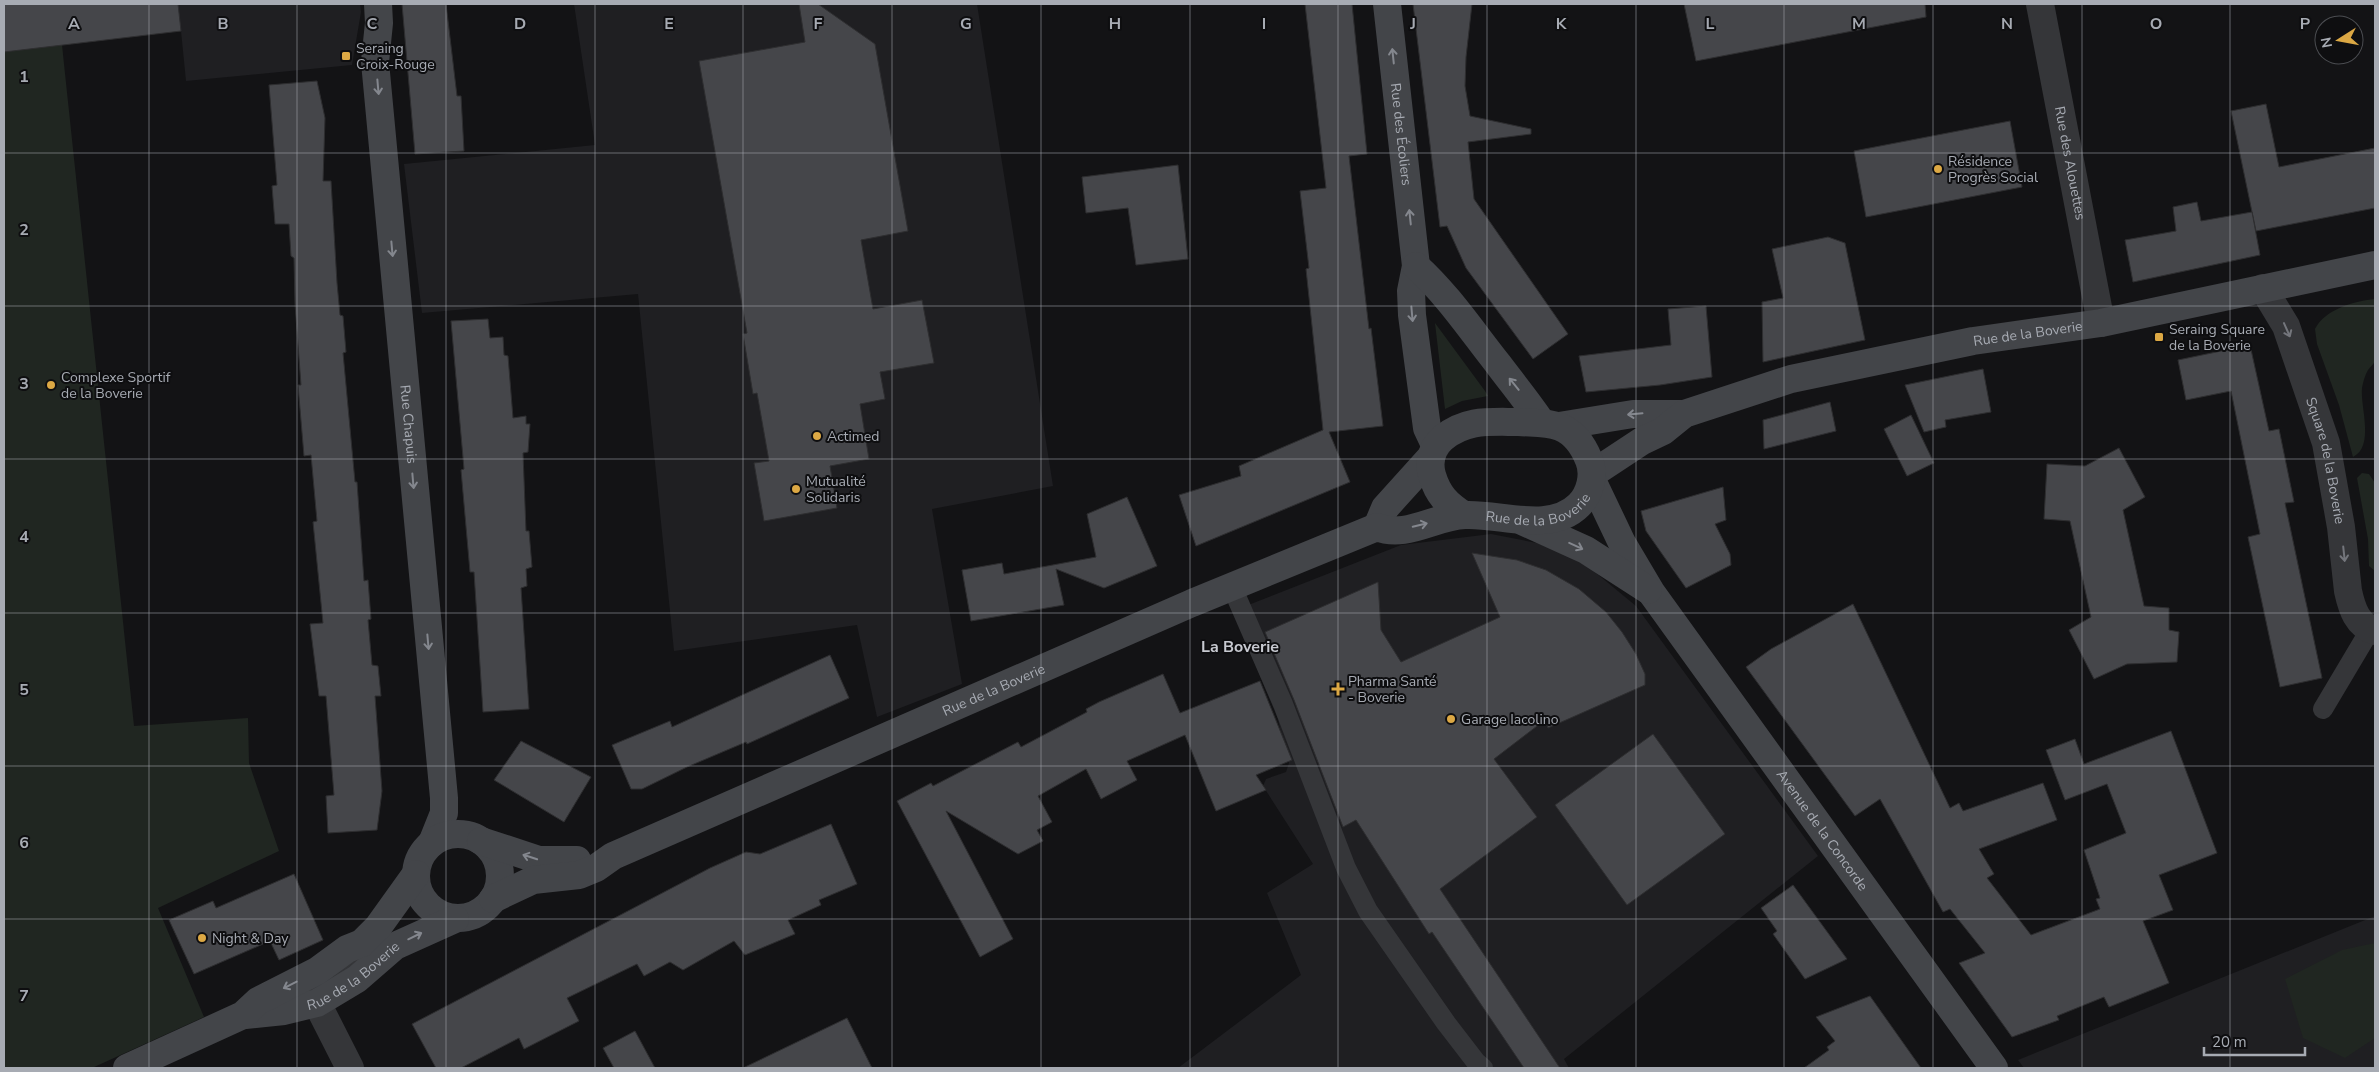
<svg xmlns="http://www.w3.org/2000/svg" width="2379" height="1072" viewBox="0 0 2379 1072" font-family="'Nunito Sans',sans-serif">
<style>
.built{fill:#1f1f22}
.green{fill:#202621}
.building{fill:#45464a;stroke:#2e2e30}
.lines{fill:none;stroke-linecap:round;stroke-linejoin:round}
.lane{stroke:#353639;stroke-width:20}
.street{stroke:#353639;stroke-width:28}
.secondary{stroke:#434549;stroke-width:28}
.oneway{stroke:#84878e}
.oneway2{stroke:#74767c}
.grid{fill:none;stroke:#a7abb3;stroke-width:1;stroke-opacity:0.55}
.poi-dot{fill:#dca844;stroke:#0e0e10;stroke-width:2}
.labels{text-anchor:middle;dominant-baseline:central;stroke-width:4;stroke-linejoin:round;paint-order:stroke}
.poi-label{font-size:14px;fill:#a7abb3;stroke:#0e0e10;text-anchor:start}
.street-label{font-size:14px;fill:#a7abb3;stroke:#0e0e10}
.quarter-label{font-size:16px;font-weight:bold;fill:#c7c9d0;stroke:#0e0e10}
.grid-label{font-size:16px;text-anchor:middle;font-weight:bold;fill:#a7abb3;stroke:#0e0e10;stroke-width:4;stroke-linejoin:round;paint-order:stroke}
</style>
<rect width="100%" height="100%" fill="#131315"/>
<g class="built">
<path d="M4,4H360L361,12L352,65L186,81L181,31L4,52Z"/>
<path d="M574,4H977L1053,486L932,509L962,684L877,717L857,625L674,651L638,294L422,313L404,164L595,145Z"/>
<path d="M1491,534L1537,543L1563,553L1590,568L1636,606L1818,856L1564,1059L1569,1068H1178L1301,975L1267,893L1313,864L1263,786L1266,779L1286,772L1289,763L1284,749L1278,719L1233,611L1401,545Z"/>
<path d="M2375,916V1068H2024L2018,1060Z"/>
</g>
<g class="green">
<path d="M62,45L134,726L248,718L249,763L279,851L158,908L204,1017L92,1068H4V52Z"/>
<path d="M2375,299C2375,311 2378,352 2375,361C2374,364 2370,367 2368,370C2365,375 2363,382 2362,388C2360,407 2375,446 2353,457L2339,405L2317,344L2315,329C2325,309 2355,301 2375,299Z"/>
<path d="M1435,323L1485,391L1488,396L1462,401L1445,409Z"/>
<path d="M2362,473L2369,474L2375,483V571L2369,566L2368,539L2357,478Z"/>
<path d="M2375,943V1038L2345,1058L2303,1038L2285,979L2342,950Z"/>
</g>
<g class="building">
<path d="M4,4H178L181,31L4,52Z"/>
<path d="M402,4H446L457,96H461L464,151L415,154Z"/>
<path d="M799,4H818L875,44L908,231L861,240L873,309L922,300L934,363L880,372L885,399L860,404L869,459L830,466L837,508L764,521L754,463L769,461L757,393L753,394L743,334L747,333L699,61L805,42Z"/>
<path d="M1305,4H1352L1367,154L1349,156L1369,329L1371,328L1383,426L1329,432L1350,482L1196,546L1179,495L1241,476L1239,466L1323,430L1306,269L1309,268L1300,191L1326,188Z"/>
<path d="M1413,4H1472L1466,57L1465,86L1470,116L1531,129V134L1468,142L1474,199L1568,334L1533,359L1466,268L1447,226L1440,227Z"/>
<path d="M1684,4H1925L1926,17L1696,61Z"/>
<path d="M317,81L325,118L323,181H331L337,283L340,315L343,316L346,352L343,353L355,482H357L364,581L368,580L371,619L368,620L372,665L378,666L381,696H375L382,791L377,830L328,833L326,796L334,795L326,696H319L310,624L323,623L313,522L317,521L311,455L304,456L298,385H301L295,304L294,258L291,256L289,224H275L272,186L277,185L269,85Z"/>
<path d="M2266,104L2279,167L2375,148V208L2256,231L2231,111Z"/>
<path d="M2010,121L2022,187L1866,217L1854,151Z"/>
<path d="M1178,165L1188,259L1136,265L1128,208L1086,213L1082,177Z"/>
<path d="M2197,202L2201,221L2252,212L2260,255L2133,282L2125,240L2176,231L2173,207Z"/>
<path d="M1828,237L1845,243L1865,340L1763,362L1762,302L1783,298L1772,249Z"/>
<path d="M1706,306L1712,377L1660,385L1586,392L1579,356L1671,345L1668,309Z"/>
<path d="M488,319L490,338L503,337L504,355L508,356L513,418L526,416V424H530L528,452L523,453L526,531H529L532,567L526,569L527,586L521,588L529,709L483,712L474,572H470L461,470L464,469L451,321Z"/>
<path d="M2250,345L2269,431L2279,429L2294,502L2285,503L2322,678L2280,687L2248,537L2260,534L2231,391L2186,400L2178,360Z"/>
<path d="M1983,369L1991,412L1945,420L1946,427L1924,432L1905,385Z"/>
<path d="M1830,402L1836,431L1764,449L1763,420Z"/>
<path d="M1911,415L1934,463L1907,476L1884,429Z"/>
<path d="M2119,448L2145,497L2123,510L2144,606L2169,608V630L2179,632L2177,662L2127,664L2094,679L2069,630L2091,617L2070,521L2044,519L2047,464L2085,466Z"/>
<path d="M1723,487L1726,520L1715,524L1730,554L1731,565L1686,588L1646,531L1641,511Z"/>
<path d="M1127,497L1157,566L1104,588L1056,569L1064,605L971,621L962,570L1002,563L1004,574L1096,557L1087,514Z"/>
<path d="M1472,553L1517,560L1546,570L1579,589L1606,612L1622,632L1636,654L1645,674V685L1548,728L1545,720L1494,759L1537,817L1440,889L1560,1068H1524L1432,932L1429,934L1356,820L1343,827L1294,700L1265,632L1378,582L1381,630L1401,662L1500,617Z"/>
<path d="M1853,604L1950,808L1959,803L1963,811L2043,783L2057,820L1979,849L1994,874L1987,878L2031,935L2100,909L2096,899L2100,898L2084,850L2126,833L2107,784L2065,800L2046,750L2075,739L2084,764L2171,731L2217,853L2159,875L2173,910L2143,921L2169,983L2109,1007L2104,997L2057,1016L2059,1020L2012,1037L1959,963L1985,953L1950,909L1943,912L1880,799L1855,816L1746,667L1771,649Z"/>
<path d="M830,655L849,698L747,744L746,742L687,767L642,789H631L612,745L670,721L672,727Z"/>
<path d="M1163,674L1180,713L1260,681L1292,760L1256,775L1266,790L1216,811L1185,735L1127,761L1137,780L1101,799L1086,769L1038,796L1052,822L1037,830L1043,841L1018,854L946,811L1013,939L980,957L897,801L931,783L933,786L1018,742L1021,747L1087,712L1086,709L1099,702Z"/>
<path d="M1653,734L1725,834L1627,905L1555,805Z"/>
<path d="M521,741L591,777L564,822L494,780Z"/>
<path d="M831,824L857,884L819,900L821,905L788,920L795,934L745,955L734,941L683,970L670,962L644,976L637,964L567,998L579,1021L524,1049L519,1038L461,1068H436L412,1024L710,868L746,852L760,854Z"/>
<path d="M294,874L323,940L279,960L270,941L194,974L169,920L213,901L216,908Z"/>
<path d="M1793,885L1847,959L1805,979L1773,934L1777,931L1761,908Z"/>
<path d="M1870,996L1921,1068H1804L1829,1050L1827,1047L1835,1041L1816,1017Z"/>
<path d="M847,1018L872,1068H743Z"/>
<path d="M635,1031L655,1068H614L603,1048Z"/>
</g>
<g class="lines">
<g class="lane">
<path d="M1232,587L1283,704L1346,868L1368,911L1446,1023L1476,1062L1483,1068"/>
<path d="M2323,709L2370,630"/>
</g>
<g class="street">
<path id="s1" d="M2040,4L2101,323"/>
<path id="s2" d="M2263,288L2286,326L2326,443L2341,527L2348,591C2352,609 2357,625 2375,631"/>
<path d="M350,1068L317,1003L328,981L355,960L362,943"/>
</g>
<g class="secondary">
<path id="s3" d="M378,4L379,23L375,62L444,798V813L432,843"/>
<path id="s4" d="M1387,4L1416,266L1411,291L1412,315L1427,428L1435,445"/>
<path d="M1416,266C1448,295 1471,330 1498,364C1513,384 1528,402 1542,423"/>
<path d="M1559,426L1633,414H1684"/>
<path id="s5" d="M1592,474L1642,441L1663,431L1684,414L1791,379L1973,341L2101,323L2375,265"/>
<path id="s6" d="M1592,480L1622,543L1651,592L1994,1068"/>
<path d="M1524,522L1586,550L1648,590"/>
<path d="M1377,527L1385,508L1431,457"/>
<circle cx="458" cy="876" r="42"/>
<path d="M481,841L539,860H577"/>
<path id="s7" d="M493,899L533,880L579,875L596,868L613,856L1192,603L1377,527C1406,539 1435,516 1465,515C1500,513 1550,534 1579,505C1590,494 1595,475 1589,460C1583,445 1575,433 1560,427C1548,422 1532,423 1519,422C1489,422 1467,419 1443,438C1432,448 1428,461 1432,475C1438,495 1447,504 1464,515"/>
<path id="s8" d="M245,1015L284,1011L317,1003L357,979L395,946L455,919"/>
<path d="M127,1068L243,1015L258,1001L317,971L347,949L362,943L378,927L416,874"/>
</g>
</g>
<defs><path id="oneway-shaft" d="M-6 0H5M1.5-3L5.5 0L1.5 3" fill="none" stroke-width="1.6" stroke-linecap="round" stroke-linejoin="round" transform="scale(1.25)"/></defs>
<g class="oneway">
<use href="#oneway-shaft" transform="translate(1393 56) rotate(-96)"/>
<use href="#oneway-shaft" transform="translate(378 87) rotate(85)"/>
<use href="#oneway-shaft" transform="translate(1410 217) rotate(-96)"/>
<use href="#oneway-shaft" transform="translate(392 249) rotate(85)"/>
<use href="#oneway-shaft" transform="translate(1412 314) rotate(85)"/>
<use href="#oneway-shaft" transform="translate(1514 384) rotate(-129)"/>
<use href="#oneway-shaft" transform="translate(1635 414) rotate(175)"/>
<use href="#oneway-shaft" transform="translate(413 481) rotate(85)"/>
<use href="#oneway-shaft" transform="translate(1420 525) rotate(-14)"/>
<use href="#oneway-shaft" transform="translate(1576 546) rotate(25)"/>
<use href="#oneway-shaft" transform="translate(428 642) rotate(85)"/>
<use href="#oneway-shaft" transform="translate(530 857) rotate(-162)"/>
<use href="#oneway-shaft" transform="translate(415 936) rotate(-26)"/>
<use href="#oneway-shaft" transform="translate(290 985) rotate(153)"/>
</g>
<g class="oneway2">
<use href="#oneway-shaft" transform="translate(2287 330) rotate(66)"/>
<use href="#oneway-shaft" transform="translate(2344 554) rotate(84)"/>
</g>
<path class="grid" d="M149,4V1068M297,4V1068M446,4V1068M595,4V1068M743,4V1068M892,4V1068M1041,4V1068M1190,4V1068M1338,4V1068M1487,4V1068M1636,4V1068M1784,4V1068M1933,4V1068M2082,4V1068M2230,4V1068M4,153H2375M4,306H2375M4,459H2375M4,613H2375M4,766H2375M4,919H2375"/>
<g class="poi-dot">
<rect x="341" y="51" width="10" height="10" rx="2.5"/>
<circle cx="1938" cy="169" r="5"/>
<rect x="2154" y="332" width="10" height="10" rx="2.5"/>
<circle cx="51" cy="385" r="5"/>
<circle cx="817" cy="436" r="5"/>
<circle cx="796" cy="489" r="5"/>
<path d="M1335.5 681.5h5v5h5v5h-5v5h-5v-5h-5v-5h5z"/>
<circle cx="1451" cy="719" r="5"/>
<circle cx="202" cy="938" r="5"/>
</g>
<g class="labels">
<g class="poi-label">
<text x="356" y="48">Seraing<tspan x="356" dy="16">Croix-Rouge</tspan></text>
<text x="1948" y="161">Résidence<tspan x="1948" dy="16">Progrès Social</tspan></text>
<text x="2169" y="329">Seraing Square<tspan x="2169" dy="16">de la Boverie</tspan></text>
<text x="61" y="377">Complexe Sportif<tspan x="61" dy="16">de la Boverie</tspan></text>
<text x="827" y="436">Actimed</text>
<text x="806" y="481">Mutualité<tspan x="806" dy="16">Solidaris</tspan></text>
<text x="1348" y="681">Pharma Santé<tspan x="1348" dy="16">- Boverie</tspan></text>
<text x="1461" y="719">Garage Iacolino</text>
<text x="212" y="938">Night &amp; Day</text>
</g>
<g class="street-label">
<text stroke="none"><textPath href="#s4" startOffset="131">Rue des Écoliers</textPath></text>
<text stroke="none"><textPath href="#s1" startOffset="162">Rue des Alouettes</textPath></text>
<text stroke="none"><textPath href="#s5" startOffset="464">Rue de la Boverie</textPath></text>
<text stroke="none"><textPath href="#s3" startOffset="422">Rue Chapuis</textPath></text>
<text stroke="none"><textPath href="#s2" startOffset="185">Square de la Boverie</textPath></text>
<text stroke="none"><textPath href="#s7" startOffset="1128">Rue de la Boverie</textPath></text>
<text stroke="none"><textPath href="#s7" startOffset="545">Rue de la Boverie</textPath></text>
<text stroke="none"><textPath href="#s6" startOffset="420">Avenue de la Concorde</textPath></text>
<text stroke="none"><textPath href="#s8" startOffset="118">Rue de la Boverie</textPath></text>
</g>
<g class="quarter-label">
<text x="1240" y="647">La Boverie</text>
</g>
</g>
<g class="grid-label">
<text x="74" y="29">A</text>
<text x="223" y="29">B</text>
<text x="372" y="29">C</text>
<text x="520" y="29">D</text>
<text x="669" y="29">E</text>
<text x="818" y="29">F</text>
<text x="966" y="29">G</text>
<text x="1115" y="29">H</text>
<text x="1264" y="29">I</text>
<text x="1413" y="29">J</text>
<text x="1561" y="29">K</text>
<text x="1710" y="29">L</text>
<text x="1859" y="29">M</text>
<text x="2007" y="29">N</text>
<text x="2156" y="29">O</text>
<text x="2305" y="29">P</text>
<text x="24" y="82">1</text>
<text x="24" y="235">2</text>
<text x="24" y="389">3</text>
<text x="24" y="542">4</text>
<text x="24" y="695">5</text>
<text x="24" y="848">6</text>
<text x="24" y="1001">7</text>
</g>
<rect width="2379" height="1072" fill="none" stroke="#a7abb3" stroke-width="10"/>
<g transform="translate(2339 40) rotate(259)"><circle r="24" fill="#0e0e10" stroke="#4b4d51"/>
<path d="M0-4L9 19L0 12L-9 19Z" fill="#dca844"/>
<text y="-8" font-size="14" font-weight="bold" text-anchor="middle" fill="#a7abb3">N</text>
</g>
<path d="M2204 1047v8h101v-8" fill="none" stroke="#a7abb3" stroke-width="2.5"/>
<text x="2212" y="1047" font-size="15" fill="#a7abb3" stroke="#0e0e10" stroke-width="4" paint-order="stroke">20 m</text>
</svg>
